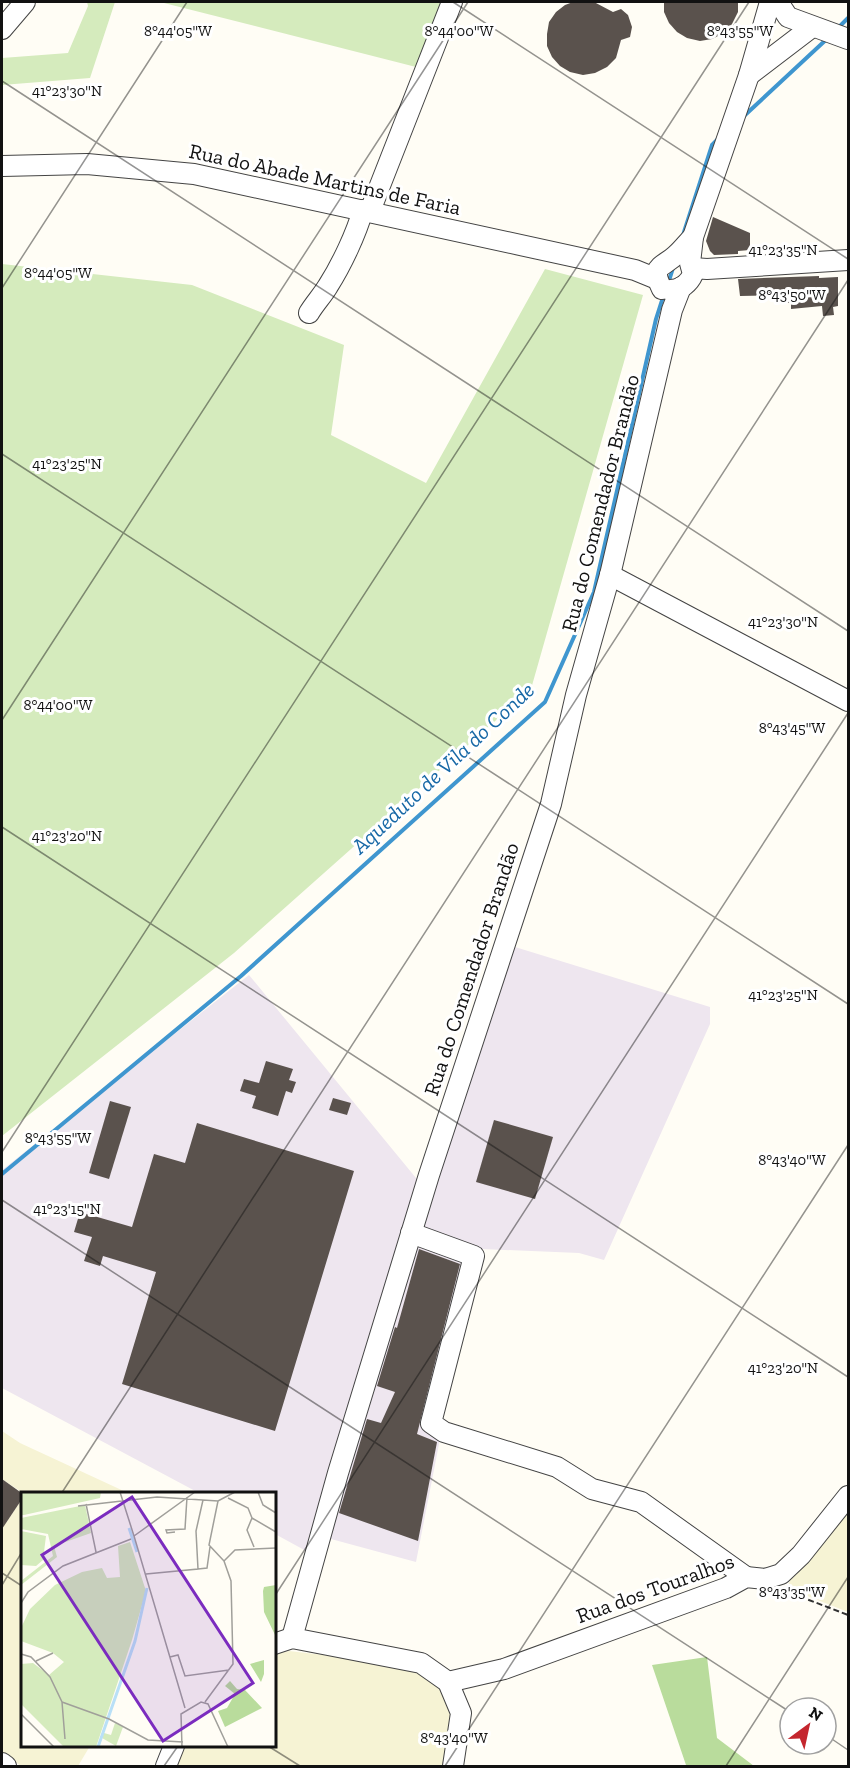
<svg xmlns="http://www.w3.org/2000/svg" width="850" height="1768" viewBox="0 0 850 1768" font-family="'Zilla Slab',serif">
<style>
.industrial{fill:#eee6ef}
.farmland{fill:#f6f3d4}
.green{fill:#d5ebbd}
.forest{fill:#b9dc9c}
.lines{fill:none;stroke-linecap:round;stroke-linejoin:round}
.stream{stroke:#3f96cf;stroke-width:4}
.building{fill:#5a524d}
.minor-casing{stroke:#444;stroke-width:22}
.path{stroke:#333;stroke-width:2;stroke-dasharray:6 3;stroke-linecap:butt}
.minor{stroke:#fff;stroke-width:20}
.ticks{fill:none;stroke:#111;stroke-width:1.5;stroke-opacity:0.45}
.labels{text-anchor:middle;dominant-baseline:central;stroke-width:6;stroke-linejoin:round;paint-order:stroke}
.street-label{font-size:21px;fill:#111;stroke:#fff}
.water-label{font-size:22px;font-style:italic;fill:#1768a6;stroke:#fff}
.inset-river{fill:none;stroke:#b9e0f7;stroke-width:3}
.inset-road{fill:none;stroke:#a09f9a;stroke-width:1.5}
.view{fill:#7b2cbf;fill-opacity:0.15;stroke:#7b2cbf;stroke-width:3}
.inset-edge{fill:none;stroke:#111;stroke-width:3}
.ticks-label{font-size:15px;text-anchor:middle;fill:#111;stroke:#fff;stroke-width:6;stroke-linejoin:round;paint-order:stroke}
</style>
<rect width="100%" height="100%" fill="#fffdf5"/>
<path class="industrial" d="M515,947L710,1007V1024L604,1260L579,1253L483,1249L435,1412L440,1439L416,1562L331,1539L308,1552L275,1534L274,1494L199,1493L2,1388V1170L249,975L416,1178L432,1183Z"/>
<g class="farmland">
<path d="M2,1431L20,1443L128,1493H23L2,1479Z"/>
<path d="M22,1499V1746H90L78,1766H21L2,1752V1521L6,1523Z"/>
<path d="M848,1506V1612L787,1588L795,1568Z"/>
<path d="M289,1651L332,1656L419,1672L438,1686L450,1705L454,1727L448,1766H174L183,1746H274L275,1654Z"/>
</g>
<g class="green">
<path d="M87,2H115L90,78L2,85V58L68,53L88,6Z"/>
<path d="M160,2H445L420,68Z"/>
<path d="M2,264L192,285L344,345L331,435L426,483L545,269L643,295L531,689L234,953L2,1136Z"/>
</g>
<path class="forest" d="M707,1657L717,1738L754,1766H684L686,1765L652,1665Z"/>
<g class="lines">
<g class="stream">
<path d="M838,28L848,18"/>
<path d="M744,116L829,37"/>
<path d="M683,235L712,145L718,139"/>
<path d="M668,284L673,268"/>
<path d="M2,1174L241,976L545,702L594,592L656,319L664,294"/>
</g>
</g>
<g class="building">
<path d="M573,2H594L613,12L621,9L628,15L632,27L630,37L621,40L616,58L607,67L595,73L583,75L570,72L560,66L552,57L547,46V34L549,22L556,12L565,5Z"/>
<path d="M664,2H738V12L732,24L724,33L712,39L700,41L687,38L677,32L669,23L664,12Z"/>
<path d="M713,217L750,233V250L738,251V254L714,255L710,251L706,241Z"/>
<path d="M819,276V278L838,277V306L833,307L834,315L823,316L822,306L791,309V303H779V295L740,296L738,279Z"/>
<path d="M266,1061L293,1069L289,1080L296,1082L292,1093L286,1091L278,1116L252,1108L256,1096L240,1091L244,1079L259,1083Z"/>
<path d="M333,1098L351,1103L347,1115L329,1110Z"/>
<path d="M110,1101L131,1107L109,1179L89,1173Z"/>
<path d="M494,1120L553,1137L535,1199L476,1182Z"/>
<path d="M197,1123L354,1171L275,1431L122,1384L156,1272L103,1256L100,1266L84,1261L92,1237L74,1232L80,1212L132,1227L154,1154L185,1163Z"/>
<path d="M419,1249L460,1264L417,1434L437,1442L418,1541L339,1513L367,1419L381,1423L395,1392L377,1386L395,1327L397,1328Z"/>
<path d="M2,1479L23,1494L22,1499L2,1529Z"/>
</g>
<g class="lines">
<defs>
<g id="minor">
<path d="M778,2L788,17L848,39"/>
<path d="M2,29L25,2"/>
<path d="M749,75L812,27"/>
<path d="M2,166L87,164L194,174L635,270L657,279"/>
<path d="M370,211L452,2"/>
<path d="M693,268L707,269L848,260"/>
<path d="M662,289C650,265 662,268 676,255C682,250 687,243 693,237"/>
<path d="M670,290C681,290 689,283 693,274L690,263L693,237L749,75L770,2"/>
<path d="M309,313C315,303 322,296 328,286C342,264 356,234 363,210"/>
<path d="M610,575L848,701"/>
<path d="M411,1233L474,1256L431,1423L444,1432L557,1467L592,1489L641,1502L746,1577"/>
<path d="M292,1638L338,1473L429,1175L551,804L576,695L610,575L672,310L681,287"/>
<path d="M274,1644L292,1638L421,1663L448,1682L461,1713L453,1766"/>
<path d="M448,1682L504,1669L726,1588L746,1577L765,1579L781,1574L801,1555L848,1496"/>
<path d="M2,1763L6,1766"/>
<path d="M166,1766L174,1746"/>
</g>
</defs>
<use href="#minor" class="minor-casing"/>
<path class="path" d="M783,1590L848,1615"/>
<use href="#minor" class="minor"/>
</g>
<path class="ticks" d="M453,2L848,259M2,81L848,631M2,288L187,2M2,454L848,1004M2,720L468,2M2,827L848,1377M2,1152L749,2M2,1200L790,1712M61,1494L848,280M2,1573L22,1586M2,1585L22,1552M274,1597L848,713M826,1735L848,1750M268,1746L300,1766M164,1766L178,1746M445,1766L848,1145M726,1766L848,1577"/>
<g class="labels">
<g class="street-label">
<text transform="translate(325 179) rotate(12)">Rua do Abade Martins de Faria</text>
<text transform="translate(600 503) rotate(-76)">Rua do Comendador Brandão</text>
<text transform="translate(471 969) rotate(-72)">Rua do Comendador Brandão</text>
<text transform="translate(655 1588) rotate(-20)">Rua dos Touralhos</text>
</g>
<g class="water-label">
<text transform="translate(443 768) rotate(-43)">Aqueduto de Vila do Conde</text>
</g>
</g>
<g transform="translate(21 1492)">
<rect width="255" height="255" fill="#fffdf5"/>
<path d="M0,0H80L79,6L3,23H0ZM64,13L70,41L33,54L36,65L0,93V89L32,64L27,42L0,37V26ZM0,39L25,44L22,68L15,74L0,73ZM109,50L125,99L111,148L75,255H43L0,212V172L12,171L28,183L43,170L32,161L0,149V136L9,117L34,93L61,80L81,76L86,86L99,85L97,54ZM94,231L102,235L95,254L81,246L83,241L90,243Z" fill="#d5ebbd"/>
<path d="M255,93V145L243,120L242,99L243,95ZM243,168V182L240,190L229,172ZM209,189L216,197L224,198L241,216L204,235L197,219L206,216L214,202L204,194Z" fill="#b9dc9c"/>
<path class="inset-river" d="M108,36L116,60M77,255L114,149L126,96"/>
<path class="inset-road" d="M99,0L113,44M237,0L242,13L255,21M207,6L227,16L231,26M197,9L188,53L203,69M65,12L75,60M57,14L136,5L197,9L214,0M231,26L226,38L233,55M231,26L255,40M154,40L146,41L145,38L164,37L166,5M113,44L164,216M113,44L174,0M203,69L214,58L255,56M177,77L186,76L189,55M125,82L177,77L175,39L182,8M0,111L7,100L42,74L110,47M0,162L10,165L29,185L41,210L44,247M149,165L157,163L164,184L208,178M15,169L32,161M41,210L88,227L127,248L162,250M184,210L212,172L210,89L203,69M0,222L33,255M161,255L160,222L180,210L187,212L207,255"/>
<path class="view" d="M111,5L232,191L142,249L21,63Z"/>
<rect width="255" height="255" class="inset-edge"/>
</g>
<g class="ticks-label">
<text x="740" y="36">8°43'55"W</text>
<text x="178" y="36">8°44'05"W</text>
<text x="459" y="36">8°44'00"W</text>
<text x="67" y="96">41°23'30"N</text>
<text x="783" y="255">41°23'35"N</text>
<text x="58" y="278">8°44'05"W</text>
<text x="792" y="300">8°43'50"W</text>
<text x="67" y="469">41°23'25"N</text>
<text x="783" y="627">41°23'30"N</text>
<text x="58" y="710">8°44'00"W</text>
<text x="792" y="733">8°43'45"W</text>
<text x="67" y="841">41°23'20"N</text>
<text x="783" y="1000">41°23'25"N</text>
<text x="58" y="1143">8°43'55"W</text>
<text x="792" y="1165">8°43'40"W</text>
<text x="67" y="1214">41°23'15"N</text>
<text x="783" y="1373">41°23'20"N</text>
<text x="792" y="1597">8°43'35"W</text>
<text x="454" y="1743">8°43'40"W</text>
</g>
<rect width="850" height="1768" fill="none" stroke="#111111" stroke-width="6"/>
<g transform="translate(808 1726) rotate(33)"><circle r="28" fill="#ffffff" stroke="#a0a0a0" stroke-width="1.5"/>
<path d="M0-4.5L10 22L0 15L-10 22Z" fill="#c4262e"/>
<text y="-9" font-size="16" font-weight="bold" text-anchor="middle" fill="#111111">N</text>
</g>
</svg>
